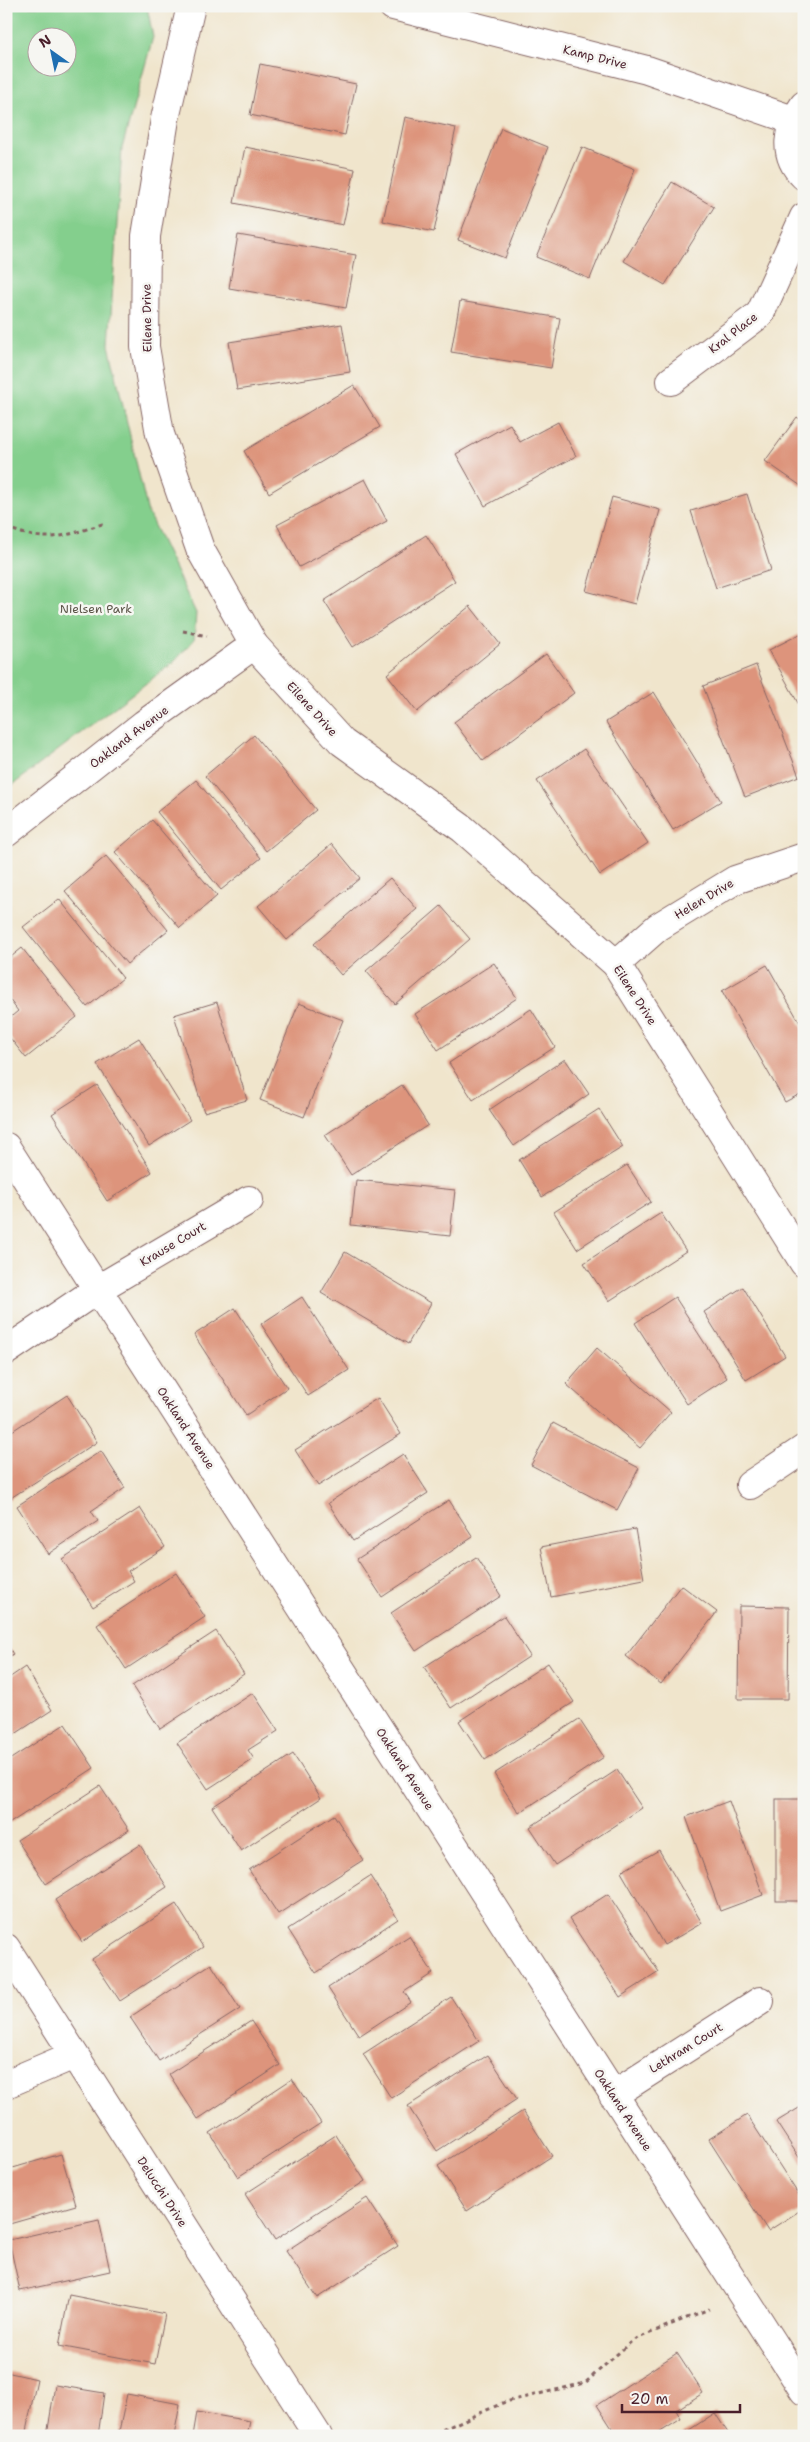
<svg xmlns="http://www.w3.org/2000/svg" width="810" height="2442" viewBox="0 0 810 2442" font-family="'Shantell Sans',sans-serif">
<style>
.green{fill:#84cf8d;stroke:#67775c;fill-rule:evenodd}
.building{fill:#dd947b}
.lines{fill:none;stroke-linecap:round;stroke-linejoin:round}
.minor-casing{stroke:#846463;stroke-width:30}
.path{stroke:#846463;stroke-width:3;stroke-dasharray:4 4;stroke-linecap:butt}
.minor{stroke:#fff;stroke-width:28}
.labels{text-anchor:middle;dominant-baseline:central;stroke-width:5;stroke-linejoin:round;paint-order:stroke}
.street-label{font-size:12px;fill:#4a1f2b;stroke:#f6f6f2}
.park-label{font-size:12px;fill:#5b5448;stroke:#f6f6f2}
</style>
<rect width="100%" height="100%" fill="#f6f6f2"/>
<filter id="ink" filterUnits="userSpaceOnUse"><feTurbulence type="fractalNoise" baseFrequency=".02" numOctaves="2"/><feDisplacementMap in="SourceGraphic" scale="10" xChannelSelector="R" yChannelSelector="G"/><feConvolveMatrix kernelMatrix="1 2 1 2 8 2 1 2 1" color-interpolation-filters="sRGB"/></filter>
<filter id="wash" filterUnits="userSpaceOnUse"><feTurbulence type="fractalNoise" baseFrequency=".0096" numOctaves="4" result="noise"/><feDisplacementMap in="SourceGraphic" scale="20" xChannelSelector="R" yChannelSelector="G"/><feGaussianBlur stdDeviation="1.12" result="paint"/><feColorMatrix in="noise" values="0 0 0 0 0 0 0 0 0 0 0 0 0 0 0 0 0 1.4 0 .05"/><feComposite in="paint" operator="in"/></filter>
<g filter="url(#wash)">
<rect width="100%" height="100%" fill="#f0e5cc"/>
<path class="green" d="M6,6H147L153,37L122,148L109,345L148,513L196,613L194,640L174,662L6,790ZM38,38H68V68H38Z"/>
<g id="blocks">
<g class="building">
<path d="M260,64L356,84L345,135L250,115Z"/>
<path d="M405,117L456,128L434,232L383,221Z"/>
<path d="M501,128L548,147L505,258L458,240Z"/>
<path d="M245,147L355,169L343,225L234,203Z"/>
<path d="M582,147L635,169L590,279L536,257Z"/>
<path d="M672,182L714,207L665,285L624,261Z"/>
<path d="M238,235L356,255L346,308L229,288Z"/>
<path d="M460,301L560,318L551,368L451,352Z"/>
<path d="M342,324L350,372L237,390L229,342Z"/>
<path d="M354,385L380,427L269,493L244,451Z"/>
<path d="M797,417L804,422V488L765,461Z"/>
<path d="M558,422L576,456L485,506L456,454L510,424L520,442Z"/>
<path d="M365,479L387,521L299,567L277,525Z"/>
<path d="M747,494L771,570L716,588L691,511Z"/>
<path d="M612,497L660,510L635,604L586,591Z"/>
<path d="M426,535L455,581L353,647L324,601Z"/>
<path d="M470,606L500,644L417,712L387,674Z"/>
<path d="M804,632V714L769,650Z"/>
<path d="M546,654L574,693L483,761L454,722Z"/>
<path d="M756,665L799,776L745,797L703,686Z"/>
<path d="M654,692L721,801L673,830L606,722Z"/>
<path d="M254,735L316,810L266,851L205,776Z"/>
<path d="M584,749L648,843L600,875L537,781Z"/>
<path d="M196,780L261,858L221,890L157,812Z"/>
<path d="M152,820L217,896L180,928L115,852Z"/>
<path d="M332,844L360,878L287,940L258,906Z"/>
<path d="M106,856L168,930L127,964L65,891Z"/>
<path d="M390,878L417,909L341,975L314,944Z"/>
<path d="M59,899L123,978L87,1007L23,927Z"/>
<path d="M441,906L470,939L395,1004L366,971Z"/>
<path d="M22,948L77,1017L26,1058L6,1033V1021L18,1011L6,995V961Z"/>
<path d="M494,963L517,998L438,1050L415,1014Z"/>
<path d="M767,965L804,1030V1092L785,1102L722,991Z"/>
<path d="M217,1002L247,1100L204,1112L174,1015Z"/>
<path d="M299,1003L343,1020L304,1117L260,1100Z"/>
<path d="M531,1009L555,1047L473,1100L449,1063Z"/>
<path d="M139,1038L190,1120L149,1146L97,1064Z"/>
<path d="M565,1059L589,1094L514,1146L489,1110Z"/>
<path d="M97,1085L152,1172L107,1201L52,1114Z"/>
<path d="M402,1085L428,1125L351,1175L325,1135Z"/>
<path d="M599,1109L623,1147L542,1197L519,1160Z"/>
<path d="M627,1165L651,1202L577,1249L554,1212Z"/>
<path d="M356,1180L455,1190L450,1236L351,1225Z"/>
<path d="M661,1213L686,1251L609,1301L584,1263Z"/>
<path d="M345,1252L431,1303L408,1344L321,1293Z"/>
<path d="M743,1287L785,1356L746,1380L704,1312Z"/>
<path d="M302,1297L349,1370L308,1396L261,1324Z"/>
<path d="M675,1297L727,1378L687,1404L635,1323Z"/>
<path d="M235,1308L287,1388L246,1415L194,1335Z"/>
<path d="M597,1348L671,1412L640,1448L566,1384Z"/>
<path d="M67,1395L97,1442L6,1501V1435Z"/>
<path d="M378,1398L401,1434L318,1486L295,1450Z"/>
<path d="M553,1423L639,1468L617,1510L531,1465Z"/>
<path d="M101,1451L125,1488L91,1511L98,1521L48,1554L17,1506Z"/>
<path d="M403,1454L428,1493L353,1541L328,1503Z"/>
<path d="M449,1500L473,1537L382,1597L357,1559Z"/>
<path d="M140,1508L165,1547L128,1571L134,1581L93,1607L62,1559Z"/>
<path d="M635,1529L644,1579L551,1597L541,1547Z"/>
<path d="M476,1557L501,1596L416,1651L391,1613Z"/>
<path d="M176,1573L205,1617L126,1669L97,1625Z"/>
<path d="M681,1585L717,1612L661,1684L626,1656Z"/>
<path d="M739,1606L789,1607L788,1699H738Z"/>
<path d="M504,1616L530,1656L451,1708L424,1667Z"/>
<path d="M216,1631L244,1674L160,1729L132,1686Z"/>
<path d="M6,1643L13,1654L6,1659Z"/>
<path d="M548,1663L574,1702L485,1760L459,1721Z"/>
<path d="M25,1667L52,1710L6,1740V1680Z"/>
<path d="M253,1693L278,1731L248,1750L254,1759L208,1789L177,1743Z"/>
<path d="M579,1719L604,1757L519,1813L494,1774Z"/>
<path d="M65,1724L94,1768L7,1825L6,1762Z"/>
<path d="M293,1754L321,1798L241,1851L212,1807Z"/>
<path d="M617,1770L642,1808L555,1865L530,1827Z"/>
<path d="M100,1786L129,1830L46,1884L17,1840Z"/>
<rect x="776" y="1799" width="28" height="102"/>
<path d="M729,1801L763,1895L720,1911L686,1817Z"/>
<path d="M334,1815L363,1860L278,1914L249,1870Z"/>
<path d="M140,1845L167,1887L82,1942L55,1900Z"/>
<path d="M659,1850L702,1923L664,1945L621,1872Z"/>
<path d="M370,1876L398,1919L316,1973L288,1929Z"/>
<path d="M608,1894L659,1972L620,1997L569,1919Z"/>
<path d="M176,1904L203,1947L120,2001L92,1959Z"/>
<path d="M409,1936L433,1973L404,1992L411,2002L359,2036L328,1988Z"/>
<path d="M211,1964L240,2009L159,2061L130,2017Z"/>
<path d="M451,1997L479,2041L391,2098L363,2054Z"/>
<path d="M251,2021L280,2065L198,2119L169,2074Z"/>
<path d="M488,2055L517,2099L437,2151L408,2106Z"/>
<path d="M292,2079L321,2123L238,2177L210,2133Z"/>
<path d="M804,2105V2165L776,2122Z"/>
<path d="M523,2111L552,2156L467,2211L438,2166Z"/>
<path d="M747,2115L804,2203V2208L768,2231L709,2139Z"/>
<path d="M336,2135L365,2181L275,2240L245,2194Z"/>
<path d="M61,2154L76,2205L6,2225V2170Z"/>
<path d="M367,2198L398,2246L317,2298L286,2251Z"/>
<path d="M99,2220L110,2271L20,2291L9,2240Z"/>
<path d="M69,2295L165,2314L155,2364L59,2346Z"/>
<path d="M677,2353L703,2393L676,2410L681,2419L654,2436H617L597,2405Z"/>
<path d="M6,2372L37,2379L25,2436H6Z"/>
<path d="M55,2385L104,2393L98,2436H47Z"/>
<path d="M127,2394L180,2404L174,2436H118Z"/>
<path d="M197,2412L250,2421L247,2436H193Z"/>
<path d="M715,2413L730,2436H680Z"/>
</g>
</g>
</g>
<g filter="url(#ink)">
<use href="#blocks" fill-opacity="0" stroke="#846463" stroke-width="1"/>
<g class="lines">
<defs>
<g id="minor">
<path d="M191,6L165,119L146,236L145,347L160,434L200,549L254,645L342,742L463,829L616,964L804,1263"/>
<path d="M393,6L647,70L793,120"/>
<path d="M804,105C787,128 782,155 804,176"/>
<path d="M671,381L760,314L804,217"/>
<path d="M6,833L144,724L254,645"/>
<path d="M616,964L658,927L735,880L804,857"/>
<path d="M6,1147L804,2391"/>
<path d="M6,1351L98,1289L249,1200"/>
<path d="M750,1485L804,1449"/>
<path d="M6,1948L318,2436"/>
<path d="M6,2084L74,2055"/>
<path d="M613,2095L760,2001"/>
</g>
</defs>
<use href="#minor" class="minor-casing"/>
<g class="path">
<path d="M6,527C47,545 65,536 105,523"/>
<path d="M183,631L207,636"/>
<path d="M428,2436L505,2402L585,2383L633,2340L709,2309"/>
</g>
<use href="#minor" class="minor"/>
</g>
</g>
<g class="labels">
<g class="street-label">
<text transform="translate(595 57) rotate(14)">Kamp Drive</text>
<text transform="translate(147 318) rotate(-91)">Eilene Drive</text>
<text transform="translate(733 333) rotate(-38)">Kral Place</text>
<text transform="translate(312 709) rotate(48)">Eilene Drive</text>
<text transform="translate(129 737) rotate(-37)">Oakland Avenue</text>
<text transform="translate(704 899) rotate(-31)">Helen Drive</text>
<text transform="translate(635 995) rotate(57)">Eilene Drive</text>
<text transform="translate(173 1244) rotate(-31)">Krause Court</text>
<text transform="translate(186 1428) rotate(57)">Oakland Avenue</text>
<text transform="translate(405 1769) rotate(57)">Oakland Avenue</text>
<text transform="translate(686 2048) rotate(-32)">Lethram Court</text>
<text transform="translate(623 2110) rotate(57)">Oakland Avenue</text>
<text transform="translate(162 2192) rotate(57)">Delucchi Drive</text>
</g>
<g class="park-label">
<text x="96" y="609">Nielsen Park</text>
</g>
</g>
<rect width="810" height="2442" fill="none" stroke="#f6f6f2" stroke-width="25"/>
<g transform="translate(52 52) rotate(327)"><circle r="24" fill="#f6f6f2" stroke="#b1a0a2"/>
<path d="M0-4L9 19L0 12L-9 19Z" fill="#1f6fb2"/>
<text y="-8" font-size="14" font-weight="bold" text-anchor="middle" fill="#4a1f2b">N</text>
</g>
<path d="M622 2404v8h118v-8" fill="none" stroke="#4a1f2b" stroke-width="2.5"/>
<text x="630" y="2404" font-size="15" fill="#4a1f2b" stroke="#f6f6f2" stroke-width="4" paint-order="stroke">20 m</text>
</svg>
